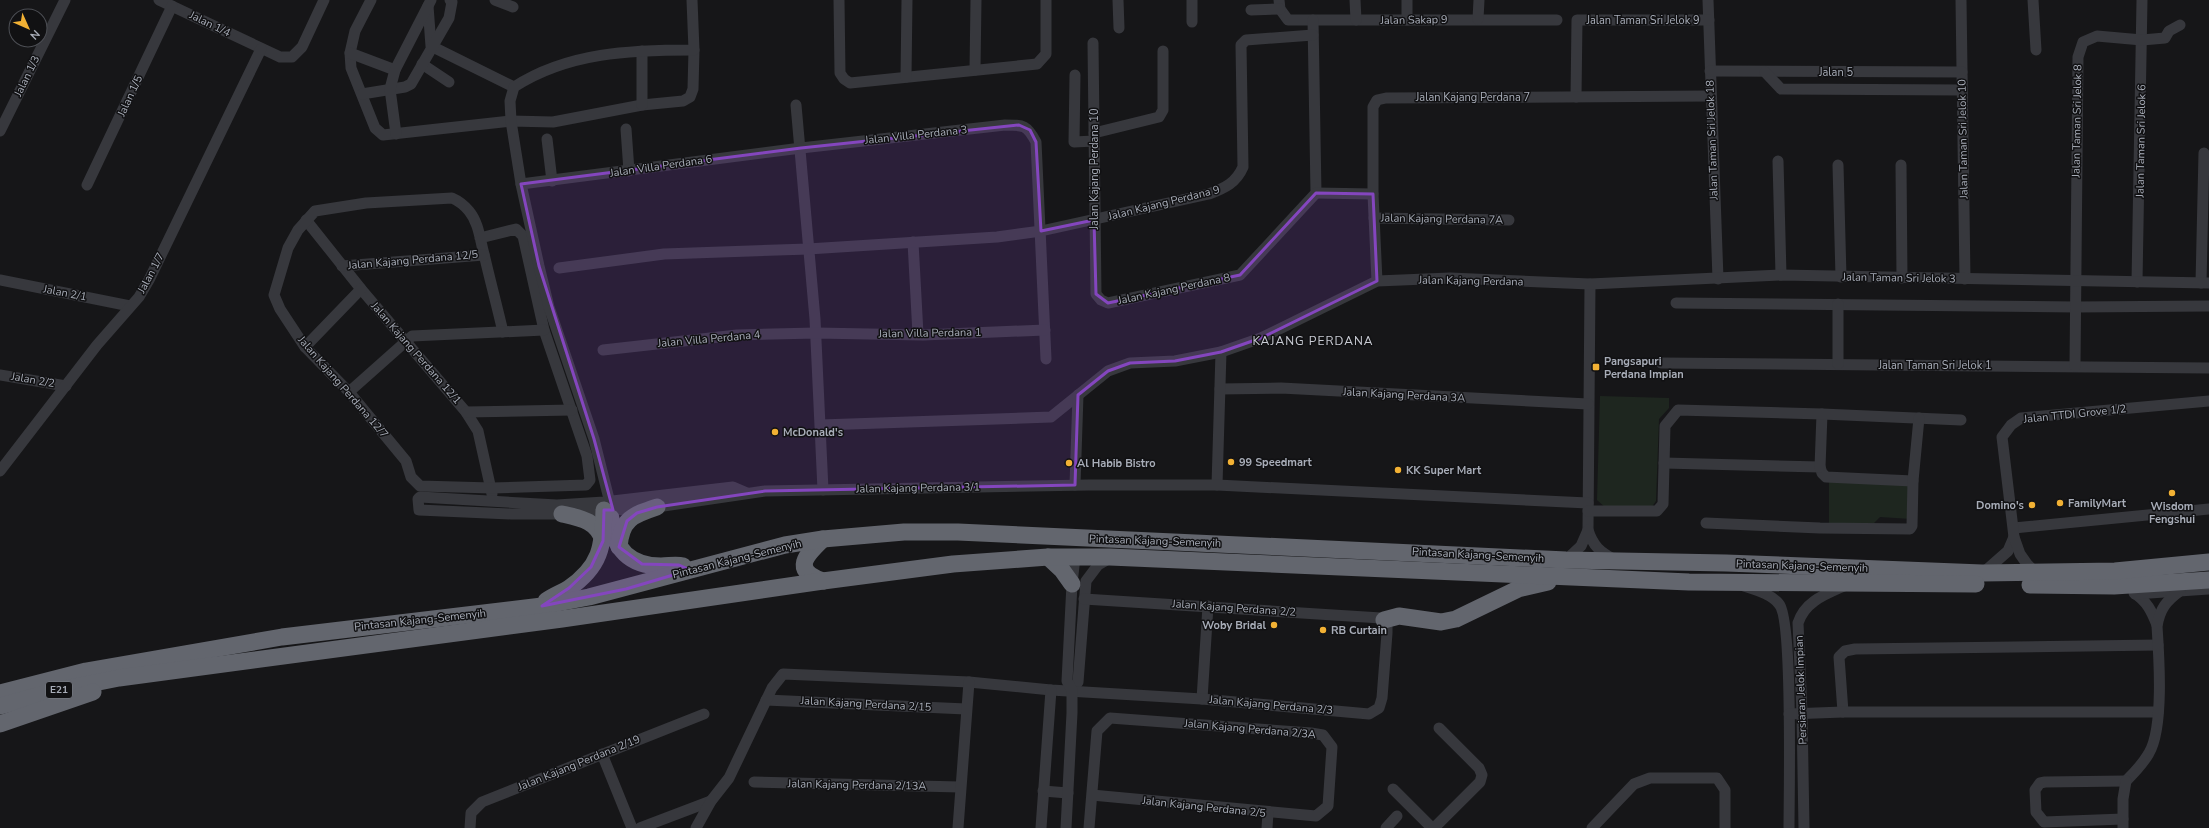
<svg xmlns="http://www.w3.org/2000/svg" width="2209" height="828" viewBox="0 0 2209 828" font-family="'Nunito Sans',sans-serif">
<style>
.green{fill:#1e261f}
.lines{fill:none;stroke-linecap:round;stroke-linejoin:round}
.minor{stroke:#37383d;stroke-width:11}
.highway{stroke:#63666e;stroke-width:17}
.marked{fill:#8446be;fill-opacity:0.2;stroke:#8446be;stroke-width:3;stroke-linejoin:round}
.poi-dot{fill:#f2b134;stroke:#111113;stroke-width:1.5}
.labels{text-anchor:middle;dominant-baseline:central;stroke-width:3;stroke-linejoin:round;paint-order:stroke}
.shield{fill:#111113;stroke:#7b7e86;stroke-width:1}
.shield-label{font-size:10px;font-weight:bold;fill:#a8adb8}
.street-label{font-size:11px;fill:#a8adb8;stroke:#111113}
.poi-label{font-size:11px;font-weight:bold;fill:#a8adb8;stroke:#111113;text-anchor:start}
.neighbourhood-label{font-size:12px;letter-spacing:1px;fill:#c9ccd4;stroke:#111113}
</style>
<rect width="100%" height="100%" fill="#161618"/>
<g class="green">
<path d="M1600,396L1669,398V408L1659,419L1656,501L1651,508H1606L1597,500Z"/>
<path d="M1829,482L1910,483L1911,519L1880,517L1874,523H1829Z"/>
</g>
<g class="lines">
<g class="minor">
<path d="M159,0L280,57H292L302,47L324,0"/>
<path d="M371,0L355,31L350,53L351,68L375,128L383,135L511,121L553,122L642,105L683,101L690,97L693,89L694,50"/>
<path d="M495,0L513,7"/>
<path d="M839,0L840,73L844,79L850,83L1037,64L1046,54V0"/>
<path d="M1118,0L1119,28"/>
<path d="M1279,0L1280,9L1288,20H1557"/>
<path d="M1355,0L1356,20"/>
<path d="M1407,0V20"/>
<path d="M1708,0L1718,279"/>
<path d="M1961,0L1965,279"/>
<path d="M2033,0L2036,50"/>
<path d="M428,6L431,46L514,87"/>
<path d="M1251,10L1280,9"/>
<path d="M1478,19L1479,0"/>
<path d="M1192,22V0"/>
<path d="M1093,43L1096,294L1101,300L1108,303L1240,275L1316,193L1313,20"/>
<path d="M350,53L395,70"/>
<path d="M422,64L449,82"/>
<path d="M975,70L976,0"/>
<path d="M1710,71L1962,72"/>
<path d="M1765,72L1781,89L1962,90"/>
<path d="M1075,75L1074,142L1094,141"/>
<path d="M906,77L907,0"/>
<path d="M362,94L405,87L411,84L449,18L452,2L450,0"/>
<path d="M1576,97L1577,20H1709"/>
<path d="M642,105V51"/>
<path d="M796,105L815,319L823,490"/>
<path d="M626,129L629,171"/>
<path d="M0,131L65,0"/>
<path d="M1094,133L1159,117L1163,110V51"/>
<path d="M396,134L390,89L395,70L431,0"/>
<path d="M547,139L552,181"/>
<path d="M1778,161L1781,275"/>
<path d="M1838,165L1841,277"/>
<path d="M1901,165L1902,278"/>
<path d="M521,184L801,148L1005,125C1024,125 1027,125 1036,142L1046,359"/>
<path d="M87,185L172,6"/>
<path d="M1316,193L1373,194"/>
<path d="M1374,218L1509,220"/>
<path d="M306,220L361,289L466,412L478,431L492,494"/>
<path d="M480,238L516,229L523,236L544,330L587,456L590,480L586,485L492,488L420,486L411,477L406,461L349,392L305,347L280,309L274,295L288,248L298,230L315,211L366,203L452,198C459,201 464,205 469,211C479,223 480,240 484,254C490,280 497,306 503,332"/>
<path d="M913,242L918,334"/>
<path d="M342,266L484,255"/>
<path d="M559,268L664,254L808,249L997,237L1041,231L1209,194C1225,188 1236,183 1243,167L1241,45L1246,40L1313,35"/>
<path d="M0,280L130,306"/>
<path d="M1377,281L1373,194V107L1377,100L1386,98L1710,96"/>
<path d="M2137,282L2142,0"/>
<path d="M2201,283L2204,153"/>
<path d="M1590,284L1588,530C1593,546 1600,552 1615,560"/>
<path d="M1676,303L2076,307L2209,306"/>
<path d="M305,347L361,289"/>
<path d="M603,350L737,335L816,333L923,335L1045,330"/>
<path d="M1661,363L2209,368"/>
<path d="M1838,364V304"/>
<path d="M2075,366L2078,57L2083,42L2097,36L2142,40L2165,38L2169,31L2180,25"/>
<path d="M0,375L66,386"/>
<path d="M1220,389L1281,388L1588,404"/>
<path d="M349,392L412,336L544,330"/>
<path d="M466,412L572,410"/>
<path d="M821,425L1051,417L1108,371L1130,363L1175,361L1221,352L1261,338L1377,281L1450,278L1590,284L1781,275L2209,283"/>
<path d="M1664,463L1820,467L1822,473L1826,477L1913,481"/>
<path d="M1820,467L1822,414"/>
<path d="M0,471L97,345L139,297L149,280L261,49"/>
<path d="M1075,485L1078,395"/>
<path d="M1217,485L1221,352"/>
<path d="M747,493L733,487L604,502L557,505L420,497L418,499L419,510L511,514H562L657,507L765,491L1089,485H1217L1588,503"/>
<path d="M611,507L594,439L549,307L539,266L521,184L511,121L510,101L514,87C568,52 631,50 694,50L692,0"/>
<path d="M1588,511H1657L1663,504L1665,426L1678,410L1822,414L1961,420"/>
<path d="M1706,523L1820,528L1910,529L1912,526L1913,481L1919,418"/>
<path d="M2014,528L2209,509"/>
<path d="M1566,560L1581,546L1588,530"/>
<path d="M1983,573L2008,551L2014,537"/>
<path d="M2037,574L2027,564L2020,554L2014,537L2002,437L2011,425L2021,418L2209,401"/>
<path d="M1744,586C1756,590 1771,594 1779,604C1793,619 1789,796 1789,828"/>
<path d="M2134,593C2147,601 2152,612 2157,625"/>
<path d="M2135,594L2209,589"/>
<path d="M1072,690L1078,682L1086,581L1098,565L1110,558"/>
<path d="M1202,699L1208,606"/>
<path d="M766,700L966,709"/>
<path d="M1843,712L1839,657L1845,651L1855,649L2158,645"/>
<path d="M1789,714L1843,712H2158"/>
<path d="M602,754L632,828"/>
<path d="M2126,781C2134,773 2143,764 2149,753C2164,728 2159,656 2157,626C2160,609 2166,601 2180,591"/>
<path d="M754,782L960,787"/>
<path d="M1393,789L1432,828"/>
<path d="M1043,791L1068,793"/>
<path d="M2123,819L2044,822L2036,812L2035,790L2040,783L2045,782L2126,781"/>
<path d="M470,828L471,813L482,802L704,714"/>
<path d="M640,828L711,801"/>
<path d="M696,828L711,801L729,778L772,688L783,674L969,682L1051,690L1202,699L1369,714L1379,708L1382,698L1387,633V627L1381,618L1084,599"/>
<path d="M958,828L969,682"/>
<path d="M1041,828L1051,690"/>
<path d="M1066,828L1072,713V690L1067,681L1072,584L1075,557"/>
<path d="M1089,828L1097,731L1110,718L1311,733L1323,735L1332,747L1328,806L1316,816L1092,795"/>
<path d="M1267,828L1268,813"/>
<path d="M1386,828L1397,816"/>
<path d="M1434,828L1480,782L1482,775L1479,768L1439,728"/>
<path d="M1592,828L1634,784L1650,778H1717L1725,790V828"/>
<path d="M1804,828L1802,713L1798,623C1805,601 1826,594 1846,585"/>
<path d="M2123,828V799L2126,781"/>
</g>
<g class="highway">
<path d="M562,514C580,518 598,521 603,541"/>
<path d="M611,518C613,549 630,566 661,566C669,566 676,564 683,566"/>
<path d="M619,547C621,519 633,515 657,507"/>
<path d="M1048,557L1062,570L1072,584"/>
<path d="M823,581C791,570 806,555 823,539"/>
<path d="M2030,585L2114,586L2209,580"/>
<path d="M546,601C553,596 561,593 568,589C601,566 603,547 604,510"/>
<path d="M1384,620L1399,616L1441,622L1456,619L1518,589L1548,582"/>
<path d="M0,693L86,671L282,637L542,606L589,597L785,545L823,539L904,532H958L1566,560L1726,563L1982,573L2115,571L2209,562"/>
<path d="M0,706L59,690L119,678L562,619L823,581L953,564L1048,557H1110L1689,582L1976,584"/>
<path d="M0,724L93,692"/>
</g>
</g>
<path class="marked" d="M1019,125L1030,130L1036,142L1041,231L1094,220L1096,294L1108,303L1240,275L1316,193L1373,194L1377,281L1261,338L1221,352L1175,361L1130,363L1108,371L1078,395L1075,485L765,491L657,507L637,513L627,521L619,547L642,564L679,565L690,570L626,589L542,606L569,588L591,567L603,541L604,510H613L594,439L539,266L521,184L801,148Z"/>
<g class="poi-dot">
<rect x="1592" y="363" width="8" height="8" rx="2"/>
<circle cx="775" cy="432" r="4"/>
<circle cx="1231" cy="462" r="4"/>
<circle cx="1069" cy="463" r="4"/>
<circle cx="1398" cy="470" r="4"/>
<circle cx="2172" cy="493" r="4"/>
<circle cx="2060" cy="503" r="4"/>
<circle cx="2032" cy="505" r="4"/>
<circle cx="1274" cy="625" r="4"/>
<circle cx="1323" cy="630" r="4"/>
</g>
<g class="labels">
<rect class="shield" x="46" y="682" width="26" height="16" rx="3"/>
<g class="shield-label">
<text x="59" y="690">E21</text>
</g>
<g class="street-label">
<text transform="translate(1414 20) rotate(-1)">Jalan Sakap 9</text>
<text x="1643" y="20">Jalan Taman Sri Jelok 9</text>
<text transform="translate(210 24) rotate(26)">Jalan 1/4</text>
<text x="1836" y="72">Jalan 5</text>
<text transform="translate(27 76) rotate(-64)">Jalan 1/3</text>
<text transform="translate(130 96) rotate(-65)">Jalan 1/5</text>
<text x="1473" y="97">Jalan Kajang Perdana 7</text>
<text transform="translate(2077 121) rotate(-89)">Jalan Taman Sri Jelok 8</text>
<text transform="translate(916 135) rotate(-6)">Jalan Villa Perdana 3</text>
<text transform="translate(1963 139) rotate(-91)">Jalan Taman Sri Jelok 10</text>
<text transform="translate(1712 140) rotate(-92)">Jalan Taman Sri Jelok 18</text>
<text transform="translate(2141 141) rotate(-89)">Jalan Taman Sri Jelok 6</text>
<text transform="translate(661 166) rotate(-8)">Jalan Villa Perdana 6</text>
<text transform="translate(1094 169) rotate(-90)">Jalan Kajang Perdana 10</text>
<text transform="translate(1164 203) rotate(-14)">Jalan Kajang Perdana 9</text>
<text transform="translate(1442 219) rotate(1)">Jalan Kajang Perdana 7A</text>
<text transform="translate(413 260) rotate(-5)">Jalan Kajang Perdana 12/5</text>
<text transform="translate(151 273) rotate(-62)">Jalan 1/7</text>
<text transform="translate(1899 278) rotate(1)">Jalan Taman Sri Jelok 3</text>
<text transform="translate(1471 281) rotate(1)">Jalan Kajang Perdana</text>
<text transform="translate(1174 289) rotate(-12)">Jalan Kajang Perdana 8</text>
<text transform="translate(65 293) rotate(11)">Jalan 2/1</text>
<text transform="translate(930 333) rotate(-1)">Jalan Villa Perdana 1</text>
<text transform="translate(709 339) rotate(-5)">Jalan Villa Perdana 4</text>
<text transform="translate(416 353) rotate(49)">Jalan Kajang Perdana 12/1</text>
<text x="1935" y="365">Jalan Taman Sri Jelok 1</text>
<text transform="translate(33 380) rotate(10)">Jalan 2/2</text>
<text transform="translate(343 387) rotate(49)">Jalan Kajang Perdana 12/7</text>
<text transform="translate(1404 395) rotate(3)">Jalan Kajang Perdana 3A</text>
<text transform="translate(2075 414) rotate(-6)">Jalan TTDI Grove 1/2</text>
<text transform="translate(918 488) rotate(-1)">Jalan Kajang Perdana 3/1</text>
<text transform="translate(1155 541) rotate(2)">Pintasan Kajang-Semenyih</text>
<text transform="translate(1478 555) rotate(3)">Pintasan Kajang-Semenyih</text>
<text transform="translate(737 559) rotate(-14)">Pintasan Kajang-Semenyih</text>
<text transform="translate(1802 566) rotate(2)">Pintasan Kajang-Semenyih</text>
<text transform="translate(1234 608) rotate(4)">Jalan Kajang Perdana 2/2</text>
<text transform="translate(420 620) rotate(-6)">Pintasan Kajang-Semenyih</text>
<text transform="translate(1801 690) rotate(-92)">Persiaran Jelok Impian</text>
<text transform="translate(866 704) rotate(3)">Jalan Kajang Perdana 2/15</text>
<text transform="translate(1271 705) rotate(5)">Jalan Kajang Perdana 2/3</text>
<text transform="translate(1250 729) rotate(5)">Jalan Kajang Perdana 2/3A</text>
<text transform="translate(579 763) rotate(-22)">Jalan Kajang Perdana 2/19</text>
<text transform="translate(857 785) rotate(1)">Jalan Kajang Perdana 2/13A</text>
<text transform="translate(1204 807) rotate(6)">Jalan Kajang Perdana 2/5</text>
</g>
<g class="poi-label">
<text x="1604" y="361">Pangsapuri<tspan x="1604" dy="13">Perdana Impian</tspan></text>
<text x="783" y="432">McDonald's</text>
<text x="1239" y="462">99 Speedmart</text>
<text x="1077" y="463">Al Habib Bistro</text>
<text x="1406" y="470">KK Super Mart</text>
<text x="2068" y="503">FamilyMart</text>
<text x="2024" y="505" text-anchor="end">Domino's</text>
<text x="2172" y="506" text-anchor="middle">Wisdom<tspan x="2172" dy="13">Fengshui</tspan></text>
<text x="1266" y="625" text-anchor="end">Woby Bridal</text>
<text x="1331" y="630">RB Curtain</text>
</g>
<g class="neighbourhood-label">
<text x="1313" y="341">KAJANG PERDANA</text>
</g>
</g>
<g transform="translate(28 28) rotate(135)"><circle r="19" fill="#111113" stroke="#4d4f55"/>
<path d="M0-3L7 15L0 10L-7 15Z" fill="#f2b134"/>
<text y="-6" font-size="11" font-weight="bold" text-anchor="middle" fill="#a8adb8">N</text>
</g>
</svg>
